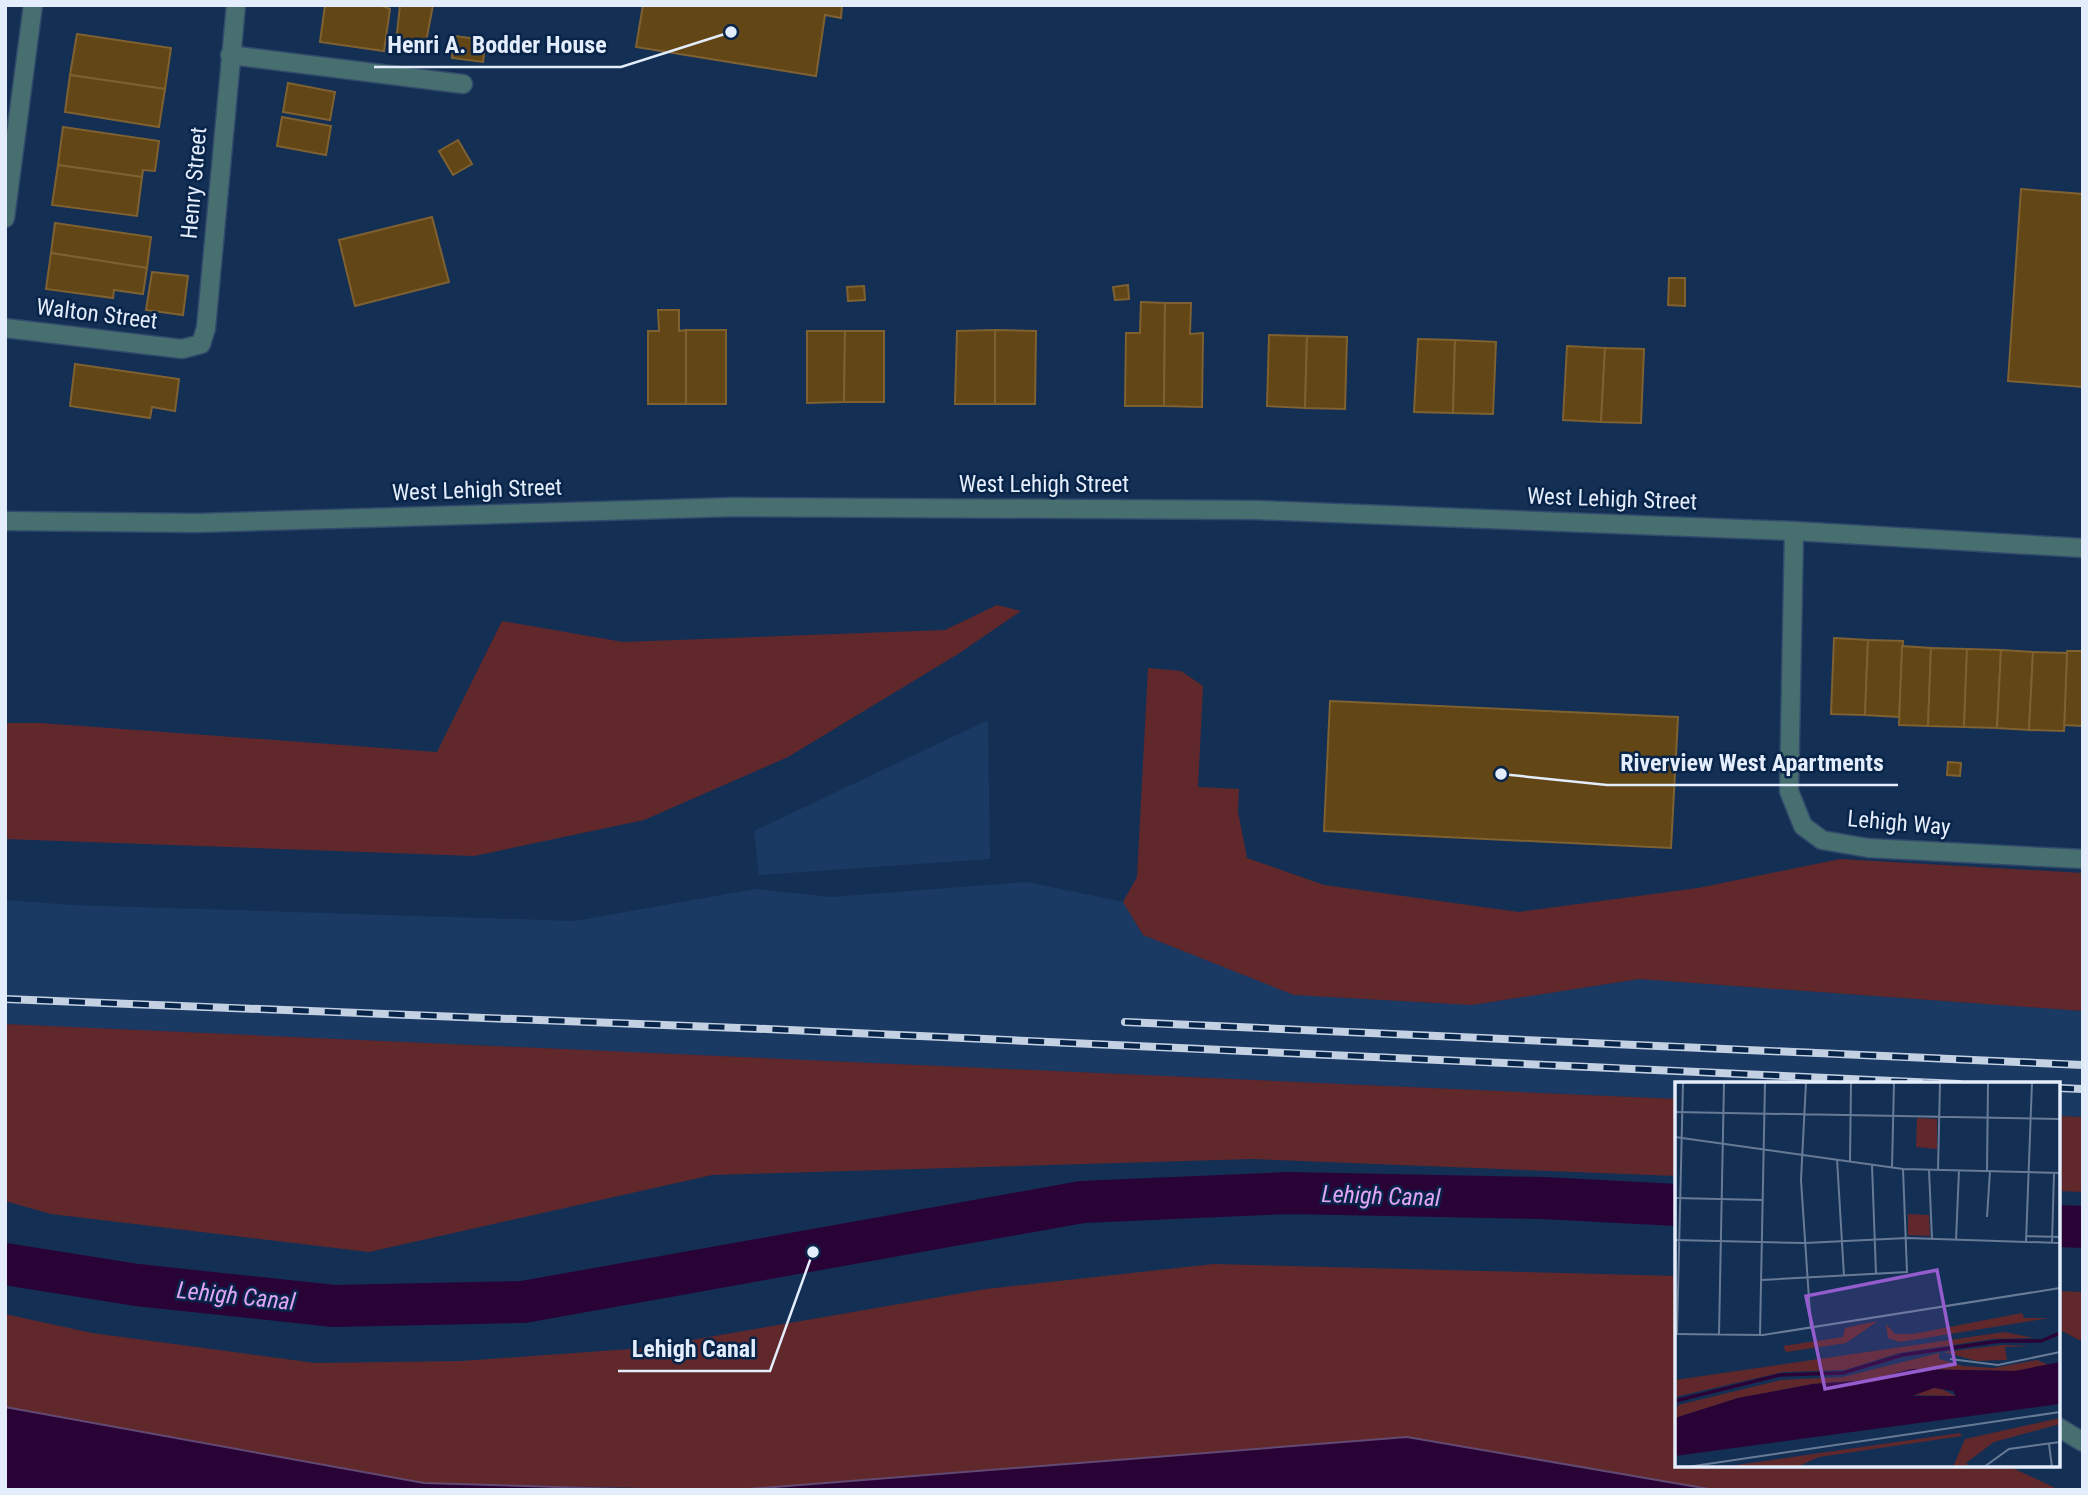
<svg xmlns="http://www.w3.org/2000/svg" width="2088" height="1495" viewBox="0 0 2088 1495" font-family="'Roboto Condensed',sans-serif">
<style>
.built{fill:#1a3a64}
.green{fill:#61282c}
.water{fill:#2a0336;stroke:#624971;stroke-width:2}
.lines{fill:none;stroke-linecap:round;stroke-linejoin:round}
.canal{stroke:#2a0336;stroke-width:42}
.building{fill:#634615;stroke:#7f6131;stroke-width:2}
.service-casing{stroke:#314a6c;stroke-width:21}
.minor-casing{stroke:#314a6c;stroke-width:21}
.service{stroke:#486f70;stroke-width:18}
.minor{stroke:#486f70;stroke-width:18}
.rail-casing{stroke:#c4d1e3;stroke-width:8}
.rail{stroke:#092449;stroke-width:5;stroke-dasharray:16;stroke-linecap:butt}
.labels{text-anchor:middle;dominant-baseline:central;stroke-width:5;stroke-linejoin:round;paint-order:stroke}
.street-label{font-size:23px;fill:#e3edfc;stroke:#092449}
.water-label{font-size:24px;font-style:italic;fill:#e1a5f6;stroke:#092449}
.inset-river{fill:none;stroke:#2a0336;stroke-width:3.5}
.inset-road{fill:none;stroke:#677b97;stroke-width:2}
.view{fill:#955cce;fill-opacity:0.15;stroke:#955cce;stroke-width:3.5}
.inset-edge{fill:none;stroke:#e3edfc;stroke-width:3.5}
.leader{fill:none;stroke:#e3edfc;stroke-width:2.5}
.callout-dot{fill:#e3edfc;stroke:#092449;stroke-width:2.5}
.callout-label{font-size:24px;text-anchor:middle;font-weight:bold;fill:#e3edfc;stroke:#092449;stroke-width:5;stroke-linejoin:round;paint-order:stroke}
</style>
<rect width="100%" height="100%" fill="#142f54"/>
<g class="built">
<path d="M988,720L990,859L759,875L754,831Z"/>
<path d="M1027,882L1123,902L1143,935L1294,995L1472,1005L1639,979L2083,1011V1117L2058,1116V1084H1677V1099L5,1024V900L71,905L575,921L755,889L831,897Z"/>
</g>
<g class="green">
<path d="M997,605L1021,611L958,654L788,757L644,820L474,856L5,839V723H41L437,752L502,621L623,642L945,630Z"/>
<path d="M1148,668L1181,671L1203,686L1198,787L1239,789L1238,812L1247,858L1324,885L1519,912L1698,888L1840,859L2083,873V1011L1639,979L1472,1005L1294,995L1143,935L1123,902L1137,877Z"/>
<path d="M5,1024L1677,1099V1176L1252,1159L712,1175L369,1252L51,1214L5,1201Z"/>
<path d="M2058,1116L2083,1117V1192L2058,1191Z"/>
<path d="M1214,1264L1677,1276V1465H2006L2060,1490H1715L1407,1437L736,1490L424,1483L5,1407V1314L92,1333L315,1363L461,1361L645,1348L986,1289Z"/>
<path d="M2058,1291L2083,1292V1342L2058,1329Z"/>
</g>
<g class="water">
<path d="M5,1407L424,1483L654,1490H5Z"/>
<path d="M1407,1437L1715,1490H736Z"/>
</g>
<g class="lines">
<g class="canal">
<path d="M2058,1226L2083,1227"/>
<path d="M5,1264L137,1285L334,1306L523,1302L1082,1202L1289,1193L1543,1198L1677,1205"/>
</g>
</g>
<g class="building">
<path d="M325,5H380L390,9L384,51L320,42Z"/>
<path d="M400,5H433L425,47L396,43Z"/>
<path d="M643,5H842L841,18L825,15L816,76L636,47Z"/>
<path d="M77,34L171,48L165,89L70,75Z"/>
<path d="M454,36L486,40L483,62L452,58Z"/>
<path d="M70,75L165,89L159,127L65,112Z"/>
<path d="M288,83L335,92L330,120L283,112Z"/>
<path d="M282,117L331,126L326,155L277,146Z"/>
<path d="M63,127L159,141L155,171L143,170L142,177L58,165Z"/>
<path d="M458,140L472,164L453,175L439,151Z"/>
<path d="M58,165L142,177L137,216L52,205Z"/>
<path d="M2021,189L2083,194V387L2008,381Z"/>
<path d="M432,217L449,282L355,306L339,240Z"/>
<path d="M55,223L151,237L147,268L51,253Z"/>
<path d="M51,253L147,268L143,294L114,290L113,298L46,289Z"/>
<path d="M152,272L188,276L183,315L146,310Z"/>
<path d="M1669,278H1685V306L1668,305Z"/>
<path d="M1128,285L1129,299L1115,300L1113,287Z"/>
<path d="M864,286L865,300L848,301L847,287Z"/>
<path d="M1141,302L1165,303L1164,406H1125L1126,333H1140Z"/>
<path d="M1165,303H1191L1190,334L1203,333L1202,407L1164,406Z"/>
<path d="M658,310H679V331L686,330V404H648V331H659Z"/>
<rect x="686" y="330" width="40" height="74"/>
<path d="M995,330L1036,331L1035,404H995Z"/>
<path d="M995,330V404H955L957,331Z"/>
<path d="M807,331H845L844,402L807,403Z"/>
<path d="M845,331H884V402H844Z"/>
<path d="M1269,335L1307,336L1305,408L1267,406Z"/>
<path d="M1307,336L1347,337L1345,409L1305,408Z"/>
<path d="M1418,339L1455,340L1453,413L1414,412Z"/>
<path d="M1455,340L1496,342L1493,414L1453,413Z"/>
<path d="M1567,346L1605,348L1601,422L1563,420Z"/>
<path d="M1605,348L1644,349L1641,423L1601,422Z"/>
<path d="M75,364L179,379L175,411L152,407L150,418L70,406Z"/>
<path d="M1834,638L1868,640L1865,715L1831,714Z"/>
<path d="M1868,640L1903,641L1899,717L1865,715Z"/>
<path d="M1902,646L1931,648L1928,726L1899,725Z"/>
<path d="M1931,648L1967,649L1964,727L1928,726Z"/>
<path d="M1967,649L2001,650L1997,728L1964,727Z"/>
<path d="M2001,650L2033,652L2029,730L1997,728Z"/>
<path d="M2067,651H2083V726L2064,725Z"/>
<path d="M2033,652L2067,653L2064,731L2029,730Z"/>
<path d="M1330,701L1678,717L1671,848L1324,831Z"/>
<path d="M1948,762L1961,763L1960,776L1947,775Z"/>
</g>
<g class="lines">
<defs>
<g id="service">
<path d="M230,55L463,84"/>
<path d="M5,328L182,349L201,344L206,328L236,5"/>
<path d="M1794,531L1789,791L1803,826L1822,840L1868,848L2083,859"/>
</g>
<g id="minor">
<path d="M5,218L33,5"/>
<path d="M5,521L197,523L735,507L1256,510L1794,531L2083,548"/>
<path d="M2058,1427L2083,1442"/>
</g>
</defs>
<use href="#service" class="service-casing"/>
<use href="#minor" class="minor-casing"/>
<use href="#service" class="service"/>
<use href="#minor" class="minor"/>
<defs>
<g id="rail">
<path d="M5,999L767,1029L1959,1084"/>
<path d="M1125,1022L2083,1065"/>
<path d="M2058,1088L2083,1089"/>
</g>
</defs>
<use href="#rail" class="rail-casing"/>
<use href="#rail" class="rail"/>
</g>
<g class="labels">
<g class="street-label">
<text transform="translate(194 183) rotate(-85)">Henry Street</text>
<text transform="translate(97 314) rotate(7)">Walton Street</text>
<text x="1044" y="484">West Lehigh Street</text>
<text transform="translate(477 490) rotate(-2)">West Lehigh Street</text>
<text transform="translate(1612 499) rotate(2)">West Lehigh Street</text>
<text transform="translate(1899 823) rotate(5)">Lehigh Way</text>
</g>
<g class="water-label">
<text transform="translate(1381 1196) rotate(2)">Lehigh Canal</text>
<text transform="translate(236 1296) rotate(6)">Lehigh Canal</text>
</g>
</g>
<g transform="translate(1675 1082)">
<rect width="385" height="385" fill="#142f54"/>
<path d="M242,36L262,37V67L241,65ZM233,132L254,133L255,154L233,153ZM347,231L349,236H374L225,260L213,256L211,242L220,252H238ZM203,239L171,261L111,270L108,264L168,255L170,246ZM329,250L359,256L318,257L224,271L170,288L108,290L0,315V298ZM328,263L355,264L330,265L332,278L302,279L269,270ZM264,271V277L288,284L319,286L362,278L374,283L340,289L237,287L194,298L138,302L63,316L0,336L3,323L106,298L168,295ZM262,305L281,314L236,313L250,307ZM385,336V342L319,360L291,381L294,385H278L290,357ZM285,351L287,354L144,375L122,385H47Z" fill="#61282c"/>
<path d="M385,280V322L0,374V336L63,316L138,302L194,298L237,287L340,289ZM259,306L278,309L281,314H237Z" fill="#2a0336" fill-rule="evenodd"/>
<path class="inset-river" d="M0,319L105,293L168,291L227,273L325,259H366L385,251"/>
<path class="inset-road" d="M131,0L126,98L136,247M0,30L385,37M0,55L228,87L385,91M162,77L169,194M175,79L176,0M197,83L201,192M217,86L219,0M254,88L257,157M263,88L265,0M312,89L313,0M0,116L88,118M312,135L315,89M351,154L385,155M0,158L130,161L232,156L385,161M281,158L284,88M351,160L357,0M377,161L379,91M86,198L232,190L228,87M0,252L88,253L385,206M2,252L8,0M44,253L49,0M85,253L90,0M275,277L323,283L385,270M374,362L377,385M12,385L385,330M309,385L334,367L385,360"/>
<path class="view" d="M262,188L280,282L150,307L131,214Z"/>
<rect width="385" height="385" class="inset-edge"/>
</g>
<path class="leader" d="M731 32L621 67H374M1501 774L1607 785H1898M813 1252L770 1371H618"/>
<g class="callout-dot">
<circle cx="731" cy="32" r="7"/>
<circle cx="1501" cy="774" r="7"/>
<circle cx="813" cy="1252" r="7"/>
</g>
<g class="callout-label">
<text x="497" y="53">Henri A. Bodder House</text>
<text x="1752" y="771">Riverview West Apartments</text>
<text x="694" y="1357">Lehigh Canal</text>
</g>
<rect width="2088" height="1495" fill="none" stroke="#e3edfc" stroke-width="14"/>
</svg>
